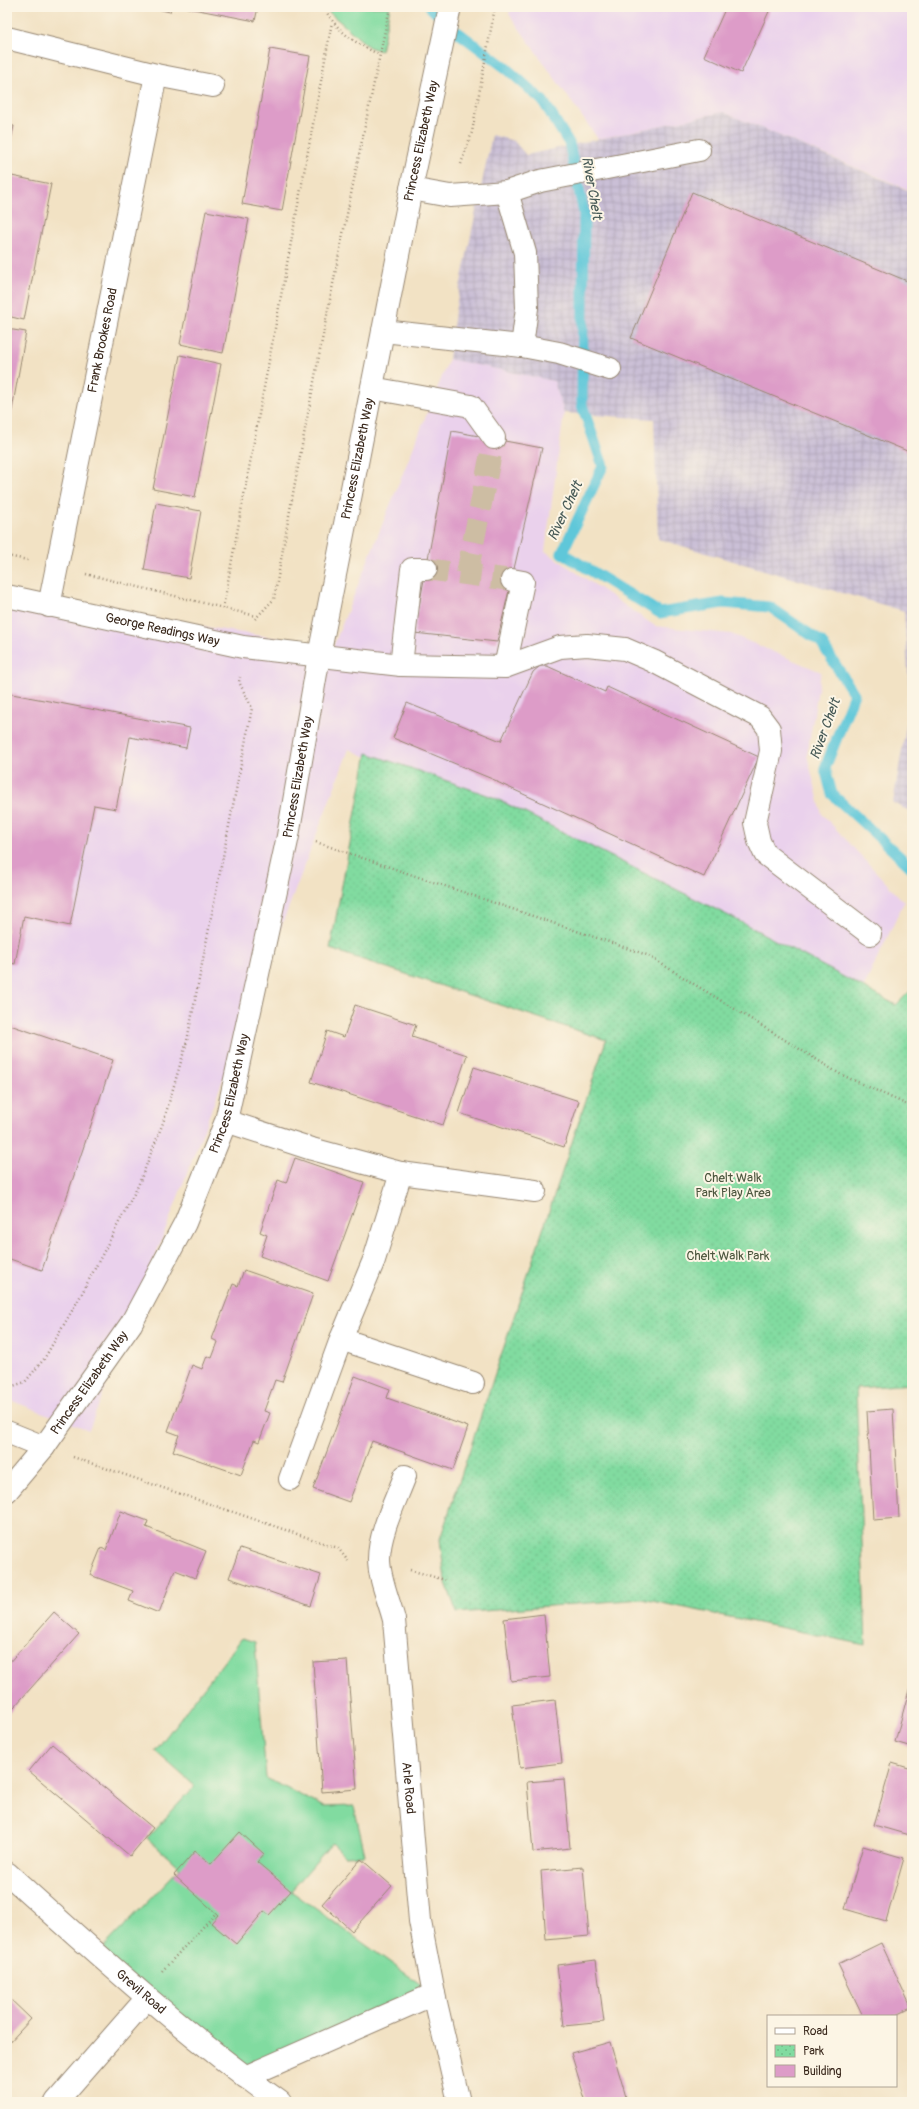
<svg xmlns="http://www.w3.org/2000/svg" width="919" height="2109" viewBox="0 0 919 2109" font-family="Pangolin,sans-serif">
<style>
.built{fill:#ead1ec}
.industrial{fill:url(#industrial-grid)}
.green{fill:#81dba0;stroke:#5e825f}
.park{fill:url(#park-dots);stroke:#5e825f}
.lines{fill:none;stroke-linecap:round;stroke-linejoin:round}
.stream{stroke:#5ec7d9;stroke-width:11}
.building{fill:#dd9cc8}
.minor-tunnel{stroke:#cdbda3;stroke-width:22;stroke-dasharray:22 11;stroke-linecap:butt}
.minor-casing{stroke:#968671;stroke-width:24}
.major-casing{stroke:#968671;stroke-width:24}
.path{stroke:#968671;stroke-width:2.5;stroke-dasharray:1 3;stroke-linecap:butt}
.minor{stroke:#fff;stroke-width:22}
.major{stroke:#fff;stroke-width:22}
.labels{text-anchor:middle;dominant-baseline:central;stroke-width:4;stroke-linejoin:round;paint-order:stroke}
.street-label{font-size:13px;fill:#3b2a1e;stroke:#fcf5e5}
.park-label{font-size:13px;fill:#4c563e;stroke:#fcf5e5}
.water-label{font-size:14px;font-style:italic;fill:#465956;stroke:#fcf5e5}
</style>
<defs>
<pattern id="industrial-grid" width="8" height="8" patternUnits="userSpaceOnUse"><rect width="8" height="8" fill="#cabfd6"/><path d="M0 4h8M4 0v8" fill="none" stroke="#aea4b7"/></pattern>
<pattern id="park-dots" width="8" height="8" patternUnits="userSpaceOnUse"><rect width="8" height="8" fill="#81dba0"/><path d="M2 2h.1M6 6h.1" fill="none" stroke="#70bc89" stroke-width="1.8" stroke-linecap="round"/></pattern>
</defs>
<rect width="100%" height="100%" fill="#fcf5e5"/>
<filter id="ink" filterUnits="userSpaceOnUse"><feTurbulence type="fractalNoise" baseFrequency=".025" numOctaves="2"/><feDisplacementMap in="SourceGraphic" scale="8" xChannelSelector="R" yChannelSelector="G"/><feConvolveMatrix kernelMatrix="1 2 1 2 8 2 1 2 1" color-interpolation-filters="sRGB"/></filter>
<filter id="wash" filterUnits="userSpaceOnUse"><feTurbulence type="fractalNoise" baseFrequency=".012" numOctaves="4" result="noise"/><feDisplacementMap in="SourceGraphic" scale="16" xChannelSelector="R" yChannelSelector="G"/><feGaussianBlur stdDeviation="0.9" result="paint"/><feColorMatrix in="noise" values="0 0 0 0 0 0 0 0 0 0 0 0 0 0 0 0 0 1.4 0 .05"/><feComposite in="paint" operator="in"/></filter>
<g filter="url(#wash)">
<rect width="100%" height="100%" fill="#f2e2c4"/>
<g class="built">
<path d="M511,7H912V191L723,112L598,139L509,14Z"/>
<path d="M449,359L554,381L564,413L545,551L655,626L731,634L821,672L807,755L822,814L904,902L864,987L349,749L89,1430L7,1399V596L333,647Z"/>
</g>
<path class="industrial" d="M723,112L912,192V812L893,803L910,702L904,611L658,539L654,419L564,413L554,381L449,359L455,311L492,135L514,141L526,155Z"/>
<g class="green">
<path d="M323,7H390L381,51L369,47Z"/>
<path d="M242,1638L255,1642L266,1778L324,1807L354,1806L365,1855L345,1856L332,1843L291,1891L434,1994L245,2077L97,1954L180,1868L147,1838L195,1786L155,1751Z"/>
</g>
<path class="park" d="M367,753L493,797L743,923L896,1005L912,989V1384L856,1388L866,1645L642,1599L457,1613L445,1580L440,1539L606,1040L330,949Z"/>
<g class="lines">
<path class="stream" d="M430,7L452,28L506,68L543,101L569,143L584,213L582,405L603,466L562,553L660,613L723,603L770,607L821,642L854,694L825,768L832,794L912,868"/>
</g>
<g id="blocks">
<g class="building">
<path d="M149,7H171L170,12Z"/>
<path d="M183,7H258L255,21Z"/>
<path d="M726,7H771L741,73L704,56Z"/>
<path d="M270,49L310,56L282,211L242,204Z"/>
<path d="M7,125L14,126L8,153H7Z"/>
<path d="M7,175L51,184L24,320L7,316Z"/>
<path d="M692,192L912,283V453L631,338Z"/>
<path d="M206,211L249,219L223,353L180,344Z"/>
<path d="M7,329L26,332L8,432H7Z"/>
<path d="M180,355L221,364L195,497L153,489Z"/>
<path d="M452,431L542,448L497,642L414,633Z"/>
<path d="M156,503L201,511L189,578L144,570Z"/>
<path d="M540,666H547L605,692L607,687L759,757L704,877L497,782V781L393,738L407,703L501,741L533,672Z"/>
<path d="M7,693L190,728L186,748L130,737L116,809L94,805L70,926L24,916L15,964L7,962Z"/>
<path d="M355,1005L416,1025L412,1037L467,1055L443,1125L311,1082L327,1031L344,1037Z"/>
<path d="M7,1024L113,1060L42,1270L7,1258Z"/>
<path d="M474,1067L579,1101L564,1147L459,1113Z"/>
<path d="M295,1158L364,1182L328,1281L260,1256L267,1235L260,1232L278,1180L286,1183Z"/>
<path d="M244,1270L313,1294L282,1382L275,1380L264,1411L270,1413L259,1442L254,1440L241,1475L173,1451L179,1435L168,1431L192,1365L202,1369L207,1356L212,1358L218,1342L212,1339L233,1284L238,1286Z"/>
<path d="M355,1376L390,1389L387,1398L468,1427L453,1470L372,1441L349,1502L313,1489Z"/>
<path d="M893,1409L899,1518L873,1520L867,1411Z"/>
<path d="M121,1511L148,1521L146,1527L206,1551L195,1578L175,1570L159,1613L129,1601L133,1591L90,1575L101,1548L106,1550Z"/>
<path d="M240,1548L321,1575L311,1606L229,1578Z"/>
<path d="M54,1612L79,1634L7,1715V1665Z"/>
<path d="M544,1614L550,1677L511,1681L504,1619Z"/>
<path d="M347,1660L357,1789L322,1792L313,1662Z"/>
<path d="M912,1679V1747L895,1742Z"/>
<path d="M555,1700L562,1763L520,1768L512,1705Z"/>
<path d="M52,1744L153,1828L130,1856L29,1771Z"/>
<path d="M892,1763L912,1769V1836L874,1825Z"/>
<path d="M564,1779L570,1848L533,1852L527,1782Z"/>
<path d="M240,1832L264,1854L257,1862L291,1891L269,1915L264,1911L236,1944L211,1923L218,1915L174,1875L195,1851L211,1864Z"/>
<path d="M863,1846L904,1858L886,1921L845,1909Z"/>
<path d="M361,1859L392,1886L352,1931L322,1904Z"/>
<path d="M583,1867L589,1936L546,1940L541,1871Z"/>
<path d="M881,1943L911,2007L893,2016H863L838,1964Z"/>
<path d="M596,1960L604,2022L564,2026L557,1965Z"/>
<path d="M7,1996L31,2019L7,2045Z"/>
<path d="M610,2042L626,2097L611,2102H586L571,2053Z"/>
</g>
</g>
</g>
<g filter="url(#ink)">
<use href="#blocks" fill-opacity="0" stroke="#968671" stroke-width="1"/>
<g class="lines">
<g class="minor-tunnel">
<path d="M426,569L512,580"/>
<path d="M467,574L494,438"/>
</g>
<defs>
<g id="minor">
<path d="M7,38L156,75L213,86"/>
<path d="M411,189L450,196L507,192L540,181L699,150"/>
<path d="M507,192L525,253L527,308L522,346"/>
<path d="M383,331L522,346L559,353L610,369"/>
<path d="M372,388L471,406L494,438"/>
<path id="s1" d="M7,596L243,647L401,665L505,667L523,582L512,580"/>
<path id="s2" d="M49,606L156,75"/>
<path d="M401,665L412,569H426"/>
<path d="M505,667L560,647L587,645L625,649L653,661L760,717L769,729L771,751L755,823L759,841L765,854L870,934"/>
<path d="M226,1121L312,1149L401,1173L535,1191"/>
<path d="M341,1339L473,1383"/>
<path d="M7,1432L44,1447"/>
<path id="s3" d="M405,1476C396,1500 379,1533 379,1559C379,1579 389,1600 394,1620L420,1921L434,1994L459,2102"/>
<path d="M290,1479L341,1339L374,1260L401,1173"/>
<path id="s4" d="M7,1873C96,1953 183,2033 280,2102"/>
<path d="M245,2077L434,1994"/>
<path d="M56,2102L147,1998"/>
</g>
<g id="major">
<path id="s5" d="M7,1491L44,1447L131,1324L185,1223L226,1121L288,836L319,656L411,189L450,7"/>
</g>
</defs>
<use href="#minor" class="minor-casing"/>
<use href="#major" class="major-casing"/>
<g class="path">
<path d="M323,7C340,34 352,41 380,55"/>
<path d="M461,164L472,132L495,7"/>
<path d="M7,556L28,560"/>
<path d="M86,574L256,616"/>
<path d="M223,608L332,22"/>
<path d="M255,619L274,599C309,401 348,204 390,7"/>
<path d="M316,842L647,955L840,1074L912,1107"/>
<path d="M7,1388L25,1382L44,1359L80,1297L138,1186L163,1123L187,1041L252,708L239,682L240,677"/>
<path d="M73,1457L338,1548L348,1561"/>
<path d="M410,1570L445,1580"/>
<path d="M162,1971L216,1913"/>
</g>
<use href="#minor" class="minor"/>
<use href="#major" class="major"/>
</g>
</g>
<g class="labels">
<g class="street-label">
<text stroke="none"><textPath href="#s5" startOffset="1432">Princess Elizabeth Way</textPath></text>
<text stroke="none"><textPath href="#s2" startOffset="271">Frank Brookes Road</textPath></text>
<text stroke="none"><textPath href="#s5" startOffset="1108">Princess Elizabeth Way</textPath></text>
<text stroke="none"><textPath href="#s1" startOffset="159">George Readings Way</textPath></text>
<text stroke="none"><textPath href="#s5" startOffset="784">Princess Elizabeth Way</textPath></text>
<text stroke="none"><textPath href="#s5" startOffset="460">Princess Elizabeth Way</textPath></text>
<text stroke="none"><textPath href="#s5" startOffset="136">Princess Elizabeth Way</textPath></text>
<text stroke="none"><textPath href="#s3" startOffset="319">Arle Road</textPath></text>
<text stroke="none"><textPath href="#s4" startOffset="179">Grevil Road</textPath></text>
</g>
<g class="park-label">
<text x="733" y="1178">Chelt Walk<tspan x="733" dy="15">Park Play Area</tspan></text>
<text x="728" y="1256">Chelt Walk Park</text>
</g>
<g class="water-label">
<text transform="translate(592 188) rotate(80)">River Chelt</text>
<text transform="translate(565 511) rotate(-65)">River Chelt</text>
<text transform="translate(825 729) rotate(-70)">River Chelt</text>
</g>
</g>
<rect width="919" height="2109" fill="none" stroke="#fcf5e5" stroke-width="24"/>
<rect x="767" y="2015" width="130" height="72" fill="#fcf5e5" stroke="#afa495"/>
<rect x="775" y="2028" width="20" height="6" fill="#ffffff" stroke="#afa495"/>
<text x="803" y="2035" font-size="12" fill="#3b2a1e">Road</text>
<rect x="775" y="2045" width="20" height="12" fill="url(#park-dots)" stroke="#afa495"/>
<text x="803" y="2055" font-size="12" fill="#3b2a1e">Park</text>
<rect x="775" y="2065" width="20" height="12" fill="#dd9cc8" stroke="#afa495"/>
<text x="803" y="2075" font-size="12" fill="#3b2a1e">Building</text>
</svg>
